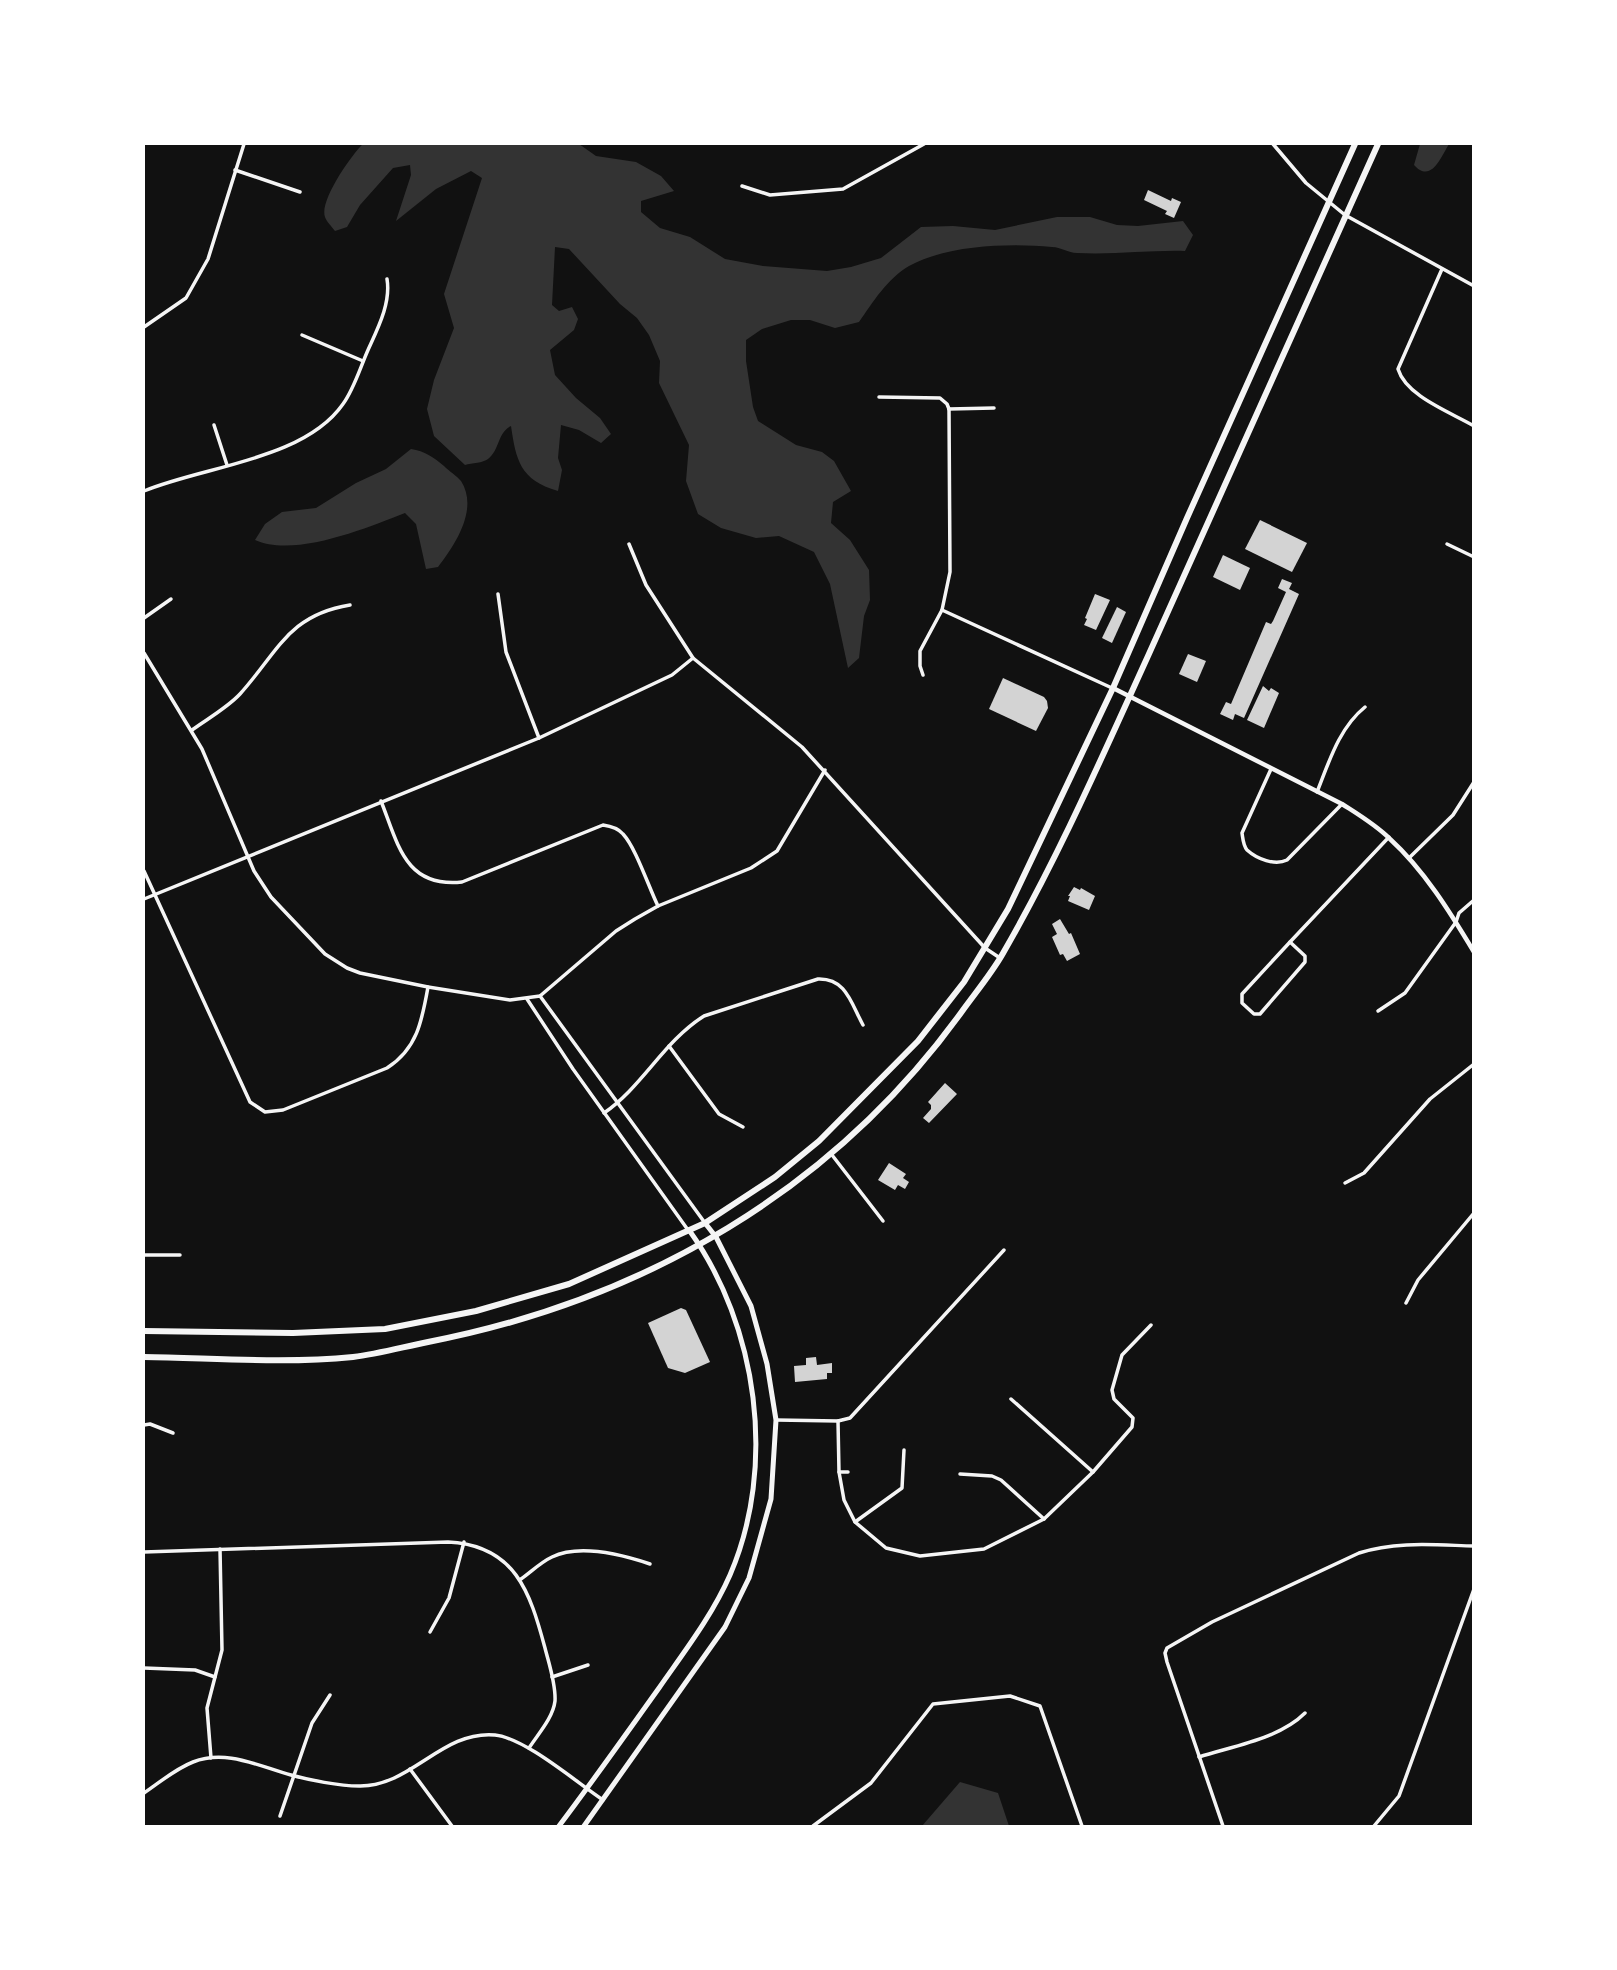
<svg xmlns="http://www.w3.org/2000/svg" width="1617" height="1970" viewBox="0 0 1617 1970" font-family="'Source Sans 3',sans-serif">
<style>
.water{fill:#333}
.building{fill:#d3d3d3}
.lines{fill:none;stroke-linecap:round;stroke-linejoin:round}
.minor{stroke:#f5f5f5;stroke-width:3.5}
.tertiary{stroke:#f5f5f5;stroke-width:4.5}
.secondary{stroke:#f5f5f5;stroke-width:5}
.primary{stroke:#f5f5f5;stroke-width:6}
</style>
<rect width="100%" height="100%" fill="#111"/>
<g class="water">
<path d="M363,144H579L596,156L636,162L661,176L674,191L641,201V212L660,228L690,237L725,259L763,266L827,271L851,267L881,258L921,227L953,226L995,230L1057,217H1090L1117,225L1138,226L1183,221L1193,235L1185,251C1149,250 1113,255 1077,253C1068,253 1061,247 1052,247C1009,243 947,245 909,266C887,279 873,302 859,322L835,328L810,320H791L762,329L746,340V361L753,407L758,421L796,445L822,452L834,461L851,491L833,502L831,523L850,540L869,570L870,600L864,616L859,658L848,668L830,584L814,552L779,536L756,538L721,528L698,514L686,481L689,445L659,383L660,361L649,335L637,318L620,304L569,249L555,247L552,305L559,311L572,307L578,319L574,330L550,350L555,375L576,398L600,418L611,434L601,443L579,430L561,425L558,458L562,470L558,491C520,480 516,460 511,426C497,433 500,450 488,459C483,463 472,463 465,465L434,436L427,409L434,380L454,328L444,294L482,178L471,171L436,189L396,221L411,175L410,165L393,168L360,205L347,227L335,231C332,227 326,221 325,217C319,201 352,154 363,144Z"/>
<path d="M1420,144H1449C1441,157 1431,184 1414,165Z"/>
<path d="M411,449C425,451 433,457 444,466C449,471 457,476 461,481C479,509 455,545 438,567L426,569L416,524L405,513C367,528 294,558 255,540L265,524L282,512L316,508L356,483L386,469Z"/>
<path d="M960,1782L998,1793L1009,1826H922Z"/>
</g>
<g class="building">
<path d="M1148,190L1171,201L1172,198L1181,202L1174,218L1165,214L1167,211L1144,200Z"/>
<path d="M1260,520L1307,543L1292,572L1245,549Z"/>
<path d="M1223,555L1250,568L1240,590L1213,577Z"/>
<path d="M1282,579L1292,583L1289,589L1299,594L1244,718L1235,714L1233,720L1220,714L1226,702L1231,704L1266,622L1271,624L1273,621L1286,592L1278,588Z"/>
<path d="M1095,594L1110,600L1096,630L1084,625L1087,619L1085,618Z"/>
<path d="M1117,607L1126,612L1112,643L1102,638Z"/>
<path d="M1188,654L1206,661L1197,682L1179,674Z"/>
<path d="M1003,678L1044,697L1047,701L1048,708L1036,731L989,709Z"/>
<path d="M1263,686L1269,691L1271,688L1279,693L1264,728L1247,720Z"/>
<path d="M1074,887L1080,890L1081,888L1095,896L1089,910L1068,901L1070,896H1068Z"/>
<path d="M1060,919L1069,934L1071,933L1080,954L1067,961L1063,954L1060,955L1052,937L1057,934L1052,924Z"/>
<path d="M945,1083L957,1094L929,1123L923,1118L931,1109V1105L928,1102Z"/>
<path d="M889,1163L906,1174L903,1178L909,1182L905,1189L898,1185L895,1190L878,1180Z"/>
<path d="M681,1308L686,1310L710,1362L685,1373L668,1368L648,1323Z"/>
<path d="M816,1357L817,1365L832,1363V1373H827V1379L795,1382L794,1366L806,1365V1358Z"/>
</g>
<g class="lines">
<g class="minor">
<path d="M1273,144L1306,183L1345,215L1474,286"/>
<path d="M235,170L300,192"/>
<path d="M742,186L770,195L843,189L924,144"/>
<path d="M1442,269L1398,369C1406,396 1450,412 1474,426"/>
<path d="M144,327L186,298L208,259L244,144"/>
<path d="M302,335L363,361"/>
<path d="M879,397L940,398L947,404L949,409"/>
<path d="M949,409L994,408"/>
<path d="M214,425L227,465"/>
<path d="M144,491C204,466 304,460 343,404C354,389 360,368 368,350C378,328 391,303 387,279"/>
<path d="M629,544L646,585L693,658L802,747L985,948L1000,958"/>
<path d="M1447,544L1474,557"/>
<path d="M498,594L506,652L539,738"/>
<path d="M942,610L1112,688"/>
<path d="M144,618L171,599"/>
<path d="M144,653L202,749L254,871L271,897L325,954L347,968L360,973L428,987L510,1000L540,996L616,931L635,919L658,906L751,868L777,851L825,770"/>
<path d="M923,675L920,666V651L942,610L950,572L949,409"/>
<path d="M192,730C207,719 227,708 240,694C278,652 288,615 350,605"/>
<path d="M1271,769L1242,833C1243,839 1243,845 1247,850C1257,859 1275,866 1287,860L1342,804"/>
<path d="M1317,792C1329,762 1339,728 1365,707"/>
<path d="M381,801C398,844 405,888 462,882L603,825C610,826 618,828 623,834C636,848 649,888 658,906"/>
<path d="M1409,858L1453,815L1474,782"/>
<path d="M144,871L250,1102L265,1112L283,1110L387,1068C417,1049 422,1021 428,987"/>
<path d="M144,899L539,738L672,675L693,658"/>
<path d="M1290,942L1305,956V962L1260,1014H1254L1242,1003V994Z"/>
<path d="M1290,942L1389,837"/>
<path d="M540,996L705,1223"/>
<path d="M527,999L573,1069L688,1230"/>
<path d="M1378,1011L1405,993L1456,922L1459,913L1474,900"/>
<path d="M669,1046L719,1114L743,1127"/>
<path d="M604,1113C642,1087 664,1041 704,1016L818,979C846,978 851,1003 863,1025"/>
<path d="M832,1155L883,1221"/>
<path d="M1345,1183L1364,1173L1430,1099L1474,1064"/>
<path d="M144,1255H180"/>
<path d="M1406,1303L1418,1280L1474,1213"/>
<path d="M1011,1399L1093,1472"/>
<path d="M776,1420L838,1421L850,1418L1004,1250"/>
<path d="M838,1421L839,1472L844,1500L855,1522L886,1548L920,1556L984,1549L1044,1519L1093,1472L1132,1427L1133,1418L1114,1399L1112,1390L1122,1355L1151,1325"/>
<path d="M144,1425L150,1424L173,1433"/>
<path d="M839,1472H848"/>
<path d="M960,1474L992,1476L1001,1480L1044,1519"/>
<path d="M855,1522L902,1488L904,1450"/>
<path d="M144,1552L448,1542C515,1545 530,1592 545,1648C549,1664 556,1684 555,1701C553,1718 538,1734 529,1748"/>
<path d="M521,1579C531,1572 541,1562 552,1557C579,1544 623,1555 650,1564"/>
<path d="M430,1632L449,1598L464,1542"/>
<path d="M144,1668L195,1670L215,1677"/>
<path d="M552,1677L588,1665"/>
<path d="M1199,1757C1233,1746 1279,1739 1305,1713"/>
<path d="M211,1758L207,1708L222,1650L220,1549"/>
<path d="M410,1769L452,1826"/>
<path d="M144,1793C159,1783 175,1769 193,1762C226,1749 258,1766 291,1775C309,1780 339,1786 359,1786C411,1787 442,1730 495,1735C525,1738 576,1782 603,1800"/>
<path d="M280,1816L312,1723L330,1695"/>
<path d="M813,1826L871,1783L933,1704L1010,1696L1040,1706L1082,1826"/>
<path d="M1223,1826L1167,1662L1165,1653L1167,1648L1212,1622L1359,1553C1396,1541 1435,1545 1474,1546"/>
<path d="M1374,1826L1399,1796L1474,1589"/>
</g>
<path class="tertiary" d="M1113,688L1342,804C1359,815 1376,825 1390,839C1424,870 1450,912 1474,952"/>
<g class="secondary">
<path d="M559,1826C593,1781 626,1734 659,1688C684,1652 712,1616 730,1575C777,1466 758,1326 689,1230"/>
<path d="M584,1826L725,1627L749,1578L771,1499L776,1420L767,1364L751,1306L716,1237L705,1223"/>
</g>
<g class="primary">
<path d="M144,1331L293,1333L385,1329L476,1311L569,1284L705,1223L775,1177L819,1141L918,1041L964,982L1008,909L1113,688L1187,518L1355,144"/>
<path d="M144,1357C213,1358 284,1364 353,1357C378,1354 403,1347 428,1342C644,1300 834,1190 963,1010C976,992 991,974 1002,955C1057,860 1102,757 1148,656C1225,485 1301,314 1378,144"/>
</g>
</g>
<rect width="1617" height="1970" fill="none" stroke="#ffffff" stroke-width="290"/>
</svg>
